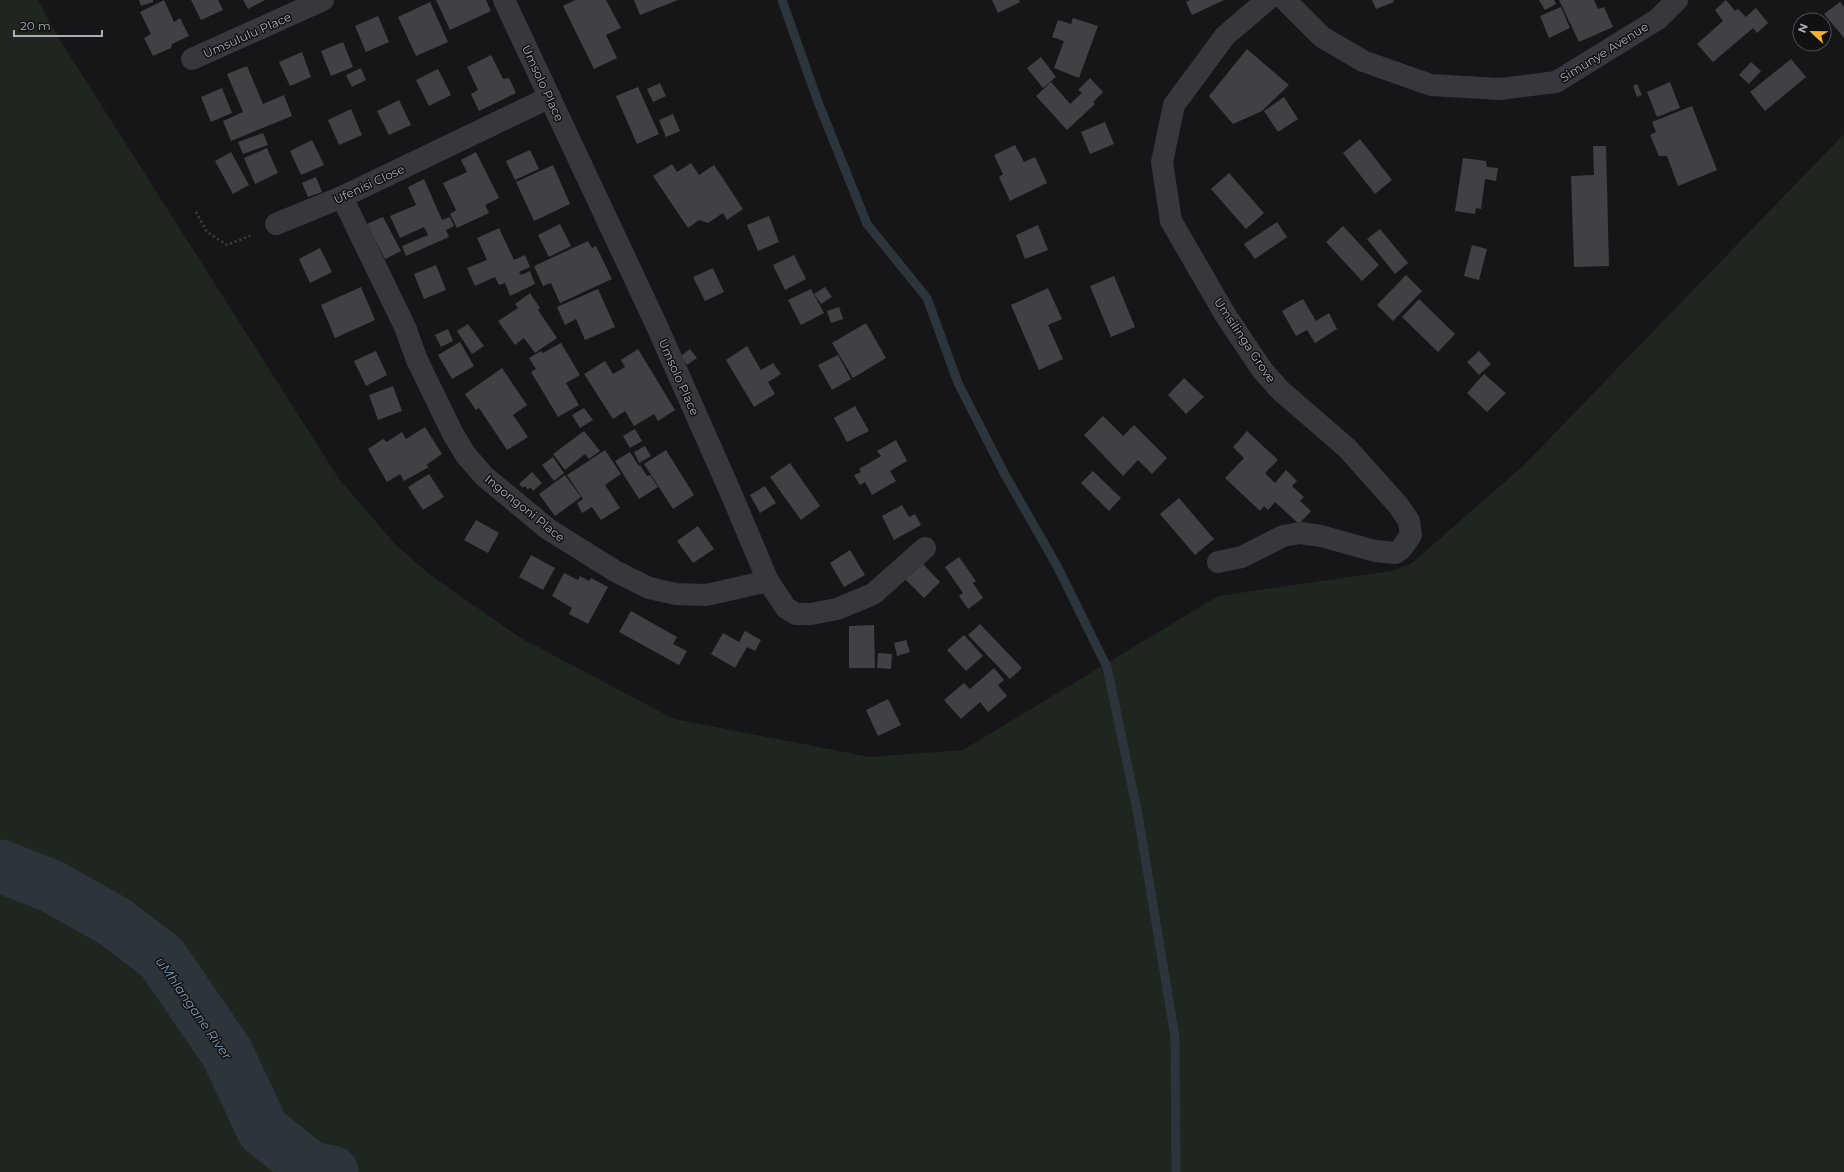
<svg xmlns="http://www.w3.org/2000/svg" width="1844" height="1172" viewBox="0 0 1844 1172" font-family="Montserrat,sans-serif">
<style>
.green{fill:#1e261f}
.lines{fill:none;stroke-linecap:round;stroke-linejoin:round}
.stream{stroke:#2c353c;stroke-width:9}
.river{stroke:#2c353c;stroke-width:53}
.building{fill:#404145}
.path{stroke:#3d3f44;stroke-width:2.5;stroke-dasharray:2 3;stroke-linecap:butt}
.minor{stroke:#37383d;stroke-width:22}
.labels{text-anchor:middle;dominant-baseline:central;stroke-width:3;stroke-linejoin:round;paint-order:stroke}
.street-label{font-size:12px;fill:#a8adb8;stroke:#111113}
.water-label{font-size:13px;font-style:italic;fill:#7f9bb3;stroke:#111113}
</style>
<rect width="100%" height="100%" fill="#161618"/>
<path class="green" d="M0,0H38L58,37L339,479L395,544L429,574L519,637L674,719L870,757L963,750L1218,596L1392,571L1412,563L1523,466L1844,134V1172H0Z"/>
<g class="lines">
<path class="stream" d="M782,0L818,102L867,224L927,298L958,383L1004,473L1057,566L1107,667L1138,815L1175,1037L1176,1172"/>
<path class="river" d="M0,866L51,886L115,922L162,958L227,1053L263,1130L311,1168L332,1172"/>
</g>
<g class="building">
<path d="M139,0H153V2L141,6Z"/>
<path d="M164,0L174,22L180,18L189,36L172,44L171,48L153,56L144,38L151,34L140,12Z"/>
<path d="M191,0H218L223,10L201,20Z"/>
<path d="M243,0H265L248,9Z"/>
<path d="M436,0H486L491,11L450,30Z"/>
<path d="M575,0H606L621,28L606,35L617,58L594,69L563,6Z"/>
<path d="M634,0H678L640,15Z"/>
<path d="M992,0H1019L1020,2L998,13Z"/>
<path d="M1190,0H1224L1192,15L1186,2Z"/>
<path d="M1372,0H1393L1394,2L1376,9Z"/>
<path d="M1539,0H1554L1556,4L1545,10Z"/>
<path d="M1559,0H1594L1598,9L1604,7L1613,27L1579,42Z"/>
<path d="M1726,0L1735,11L1738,9L1746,17L1756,8L1768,23L1757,33L1753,28L1713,62L1697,44L1723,21L1715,10Z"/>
<path d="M430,2L448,42L416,56L398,17Z"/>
<path d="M1840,2L1844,7V38L1824,14Z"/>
<path d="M1561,7L1570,28L1549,38L1540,16Z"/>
<path d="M378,16L389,42L366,52L355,26Z"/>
<path d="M1073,18L1098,26L1079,78L1054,68L1064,41L1052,37L1058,20L1071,24Z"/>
<path d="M343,42L353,67L331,76L321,51Z"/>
<path d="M1247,49L1289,85L1262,111L1233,124L1209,96Z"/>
<path d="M302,52L311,77L290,86L279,62Z"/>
<path d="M491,55L503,79L509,78L516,93L479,111L471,94L478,90L467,67Z"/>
<path d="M1041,57L1056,77L1043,88L1027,68Z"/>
<path d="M1791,59L1806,77L1765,111L1750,92Z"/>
<path d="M1751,62L1761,71L1749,84L1739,75Z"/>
<path d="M247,66L263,104L284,95L292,116L231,141L223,121L243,112L227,74Z"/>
<path d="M361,68L366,80L352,87L346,75Z"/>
<path d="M438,69L451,95L429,106L416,80Z"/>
<path d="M1090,78L1103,92L1093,102L1095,104L1067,130L1036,96L1051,82L1070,104L1082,93L1078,90Z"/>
<path d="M1670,82L1680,108L1657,117L1647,92Z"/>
<path d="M660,83L666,96L653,102L647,89Z"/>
<path d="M1637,84L1642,95L1637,97L1633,86Z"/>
<path d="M638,87L659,134L637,144L616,96Z"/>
<path d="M222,88L232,113L211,122L201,97Z"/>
<path d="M1284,97L1298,119L1278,132L1264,111Z"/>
<path d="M399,100L411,125L389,135L377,111Z"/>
<path d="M1692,106L1717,170L1678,186L1667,156H1659L1650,135L1656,132L1652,122Z"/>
<path d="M351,109L362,135L339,145L328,120Z"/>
<path d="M673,114L680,131L666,137L659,120Z"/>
<path d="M1105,122L1114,144L1090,154L1081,132Z"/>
<path d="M263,133L268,145L243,154L238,142Z"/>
<path d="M1360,139L1392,180L1375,194L1343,153Z"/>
<path d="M312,140L324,165L301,175L290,151Z"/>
<path d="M1015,145L1024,162L1035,157L1047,183L1010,201L999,177L1003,174L994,155Z"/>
<path d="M1593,146H1606L1609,266L1574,267L1571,176L1594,175Z"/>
<path d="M267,148L278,173L255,184L244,158Z"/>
<path d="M530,150L539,169L515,180L506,161Z"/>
<path d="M231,152L249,185L233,194L215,161Z"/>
<path d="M476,152L499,198L485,205L489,213L457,228L450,214L456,210L443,183L467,172L461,160Z"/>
<path d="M1463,158L1486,161L1487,167L1498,168L1496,181L1485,179L1481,209L1476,208L1475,214L1455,211Z"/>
<path d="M691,163L699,175L714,165L743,209L727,220L723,213L708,223L699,220L688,228L653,176L672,164L677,172Z"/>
<path d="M553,165L570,204L534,221L516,182Z"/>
<path d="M1229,173L1264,213L1246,229L1211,189Z"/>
<path d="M316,177L322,192L308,197L302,183Z"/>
<path d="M424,179L442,220L450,217L454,226L446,230L449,237L406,256L402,246L428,235L424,227L400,238L390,216L416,205L408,187Z"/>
<path d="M769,216L779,242L758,251L747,225Z"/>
<path d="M383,217L401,251L385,259L367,224Z"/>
<path d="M1277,222L1287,237L1255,259L1244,244Z"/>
<path d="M560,224L571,246L549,257L538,235Z"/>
<path d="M1038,225L1048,250L1025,259L1016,235Z"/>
<path d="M1343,226L1379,265L1362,281L1326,242Z"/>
<path d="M499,228L514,260L525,255L530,267L519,272L521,275L530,271L535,284L510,296L505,283L499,285L495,277L475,286L467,268L487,260L477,238Z"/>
<path d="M1380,229L1408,263L1395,274L1367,239Z"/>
<path d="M588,241L592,248L596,246L612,279L560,303L551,283L543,286L534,266Z"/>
<path d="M1472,245L1487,249L1479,280L1464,276Z"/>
<path d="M320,248L332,272L310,283L299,259Z"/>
<path d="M794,255L806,279L785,290L773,265Z"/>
<path d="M436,265L446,290L424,299L414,274Z"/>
<path d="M713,268L724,292L705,301L693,277Z"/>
<path d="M1406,275L1422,291L1393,321L1377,305Z"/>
<path d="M1114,276L1135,327L1111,337L1090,286Z"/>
<path d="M361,287L375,320L335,338L321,305Z"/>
<path d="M825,287L832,297L821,304L814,294Z"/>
<path d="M1048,288L1062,319L1048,325L1063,359L1039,370L1011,305Z"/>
<path d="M598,289L615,327L585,340L576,319L565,325L557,307Z"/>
<path d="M811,289L824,313L801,325L788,300Z"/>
<path d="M530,293L540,308L538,310L557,338L535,353L524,338L515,345L498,321L518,308L515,304Z"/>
<path d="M1303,299L1316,321L1329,313L1337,329L1315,343L1307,330L1296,336L1282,311Z"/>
<path d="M1419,299L1455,334L1438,352L1402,317Z"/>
<path d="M839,307L843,319L831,323L827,311Z"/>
<path d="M866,323L886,358L853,378L832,343Z"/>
<path d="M468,324L484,346L472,354L457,331Z"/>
<path d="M448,329L453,341L441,347L435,335Z"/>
<path d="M460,342L474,366L452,379L438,355Z"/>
<path d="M561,343L580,375L566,383L579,405L558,417L531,372L536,369L529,358L541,351L543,353Z"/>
<path d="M747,346L761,370L773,363L781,374L768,382L775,394L754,407L726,360Z"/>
<path d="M638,349L675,410L658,421L654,414L634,426L625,411L613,419L584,374L605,361L613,374L625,367L621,360Z"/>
<path d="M690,349L697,358L687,365L681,356Z"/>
<path d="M376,351L387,375L366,386L354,361Z"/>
<path d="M1479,351L1491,364L1479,375L1467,362Z"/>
<path d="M838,355L851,379L832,390L818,365Z"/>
<path d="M502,368L527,405L513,415L528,437L507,450L479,408L476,410L465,394Z"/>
<path d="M1484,374L1506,393L1487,412L1467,393Z"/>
<path d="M1184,378L1204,397L1186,414L1168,395Z"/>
<path d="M393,386L402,411L378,420L369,395Z"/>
<path d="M855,406L869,431L847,442L834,418Z"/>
<path d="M584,408L593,420L580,428L572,415Z"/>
<path d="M1103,416L1123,436L1134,425L1167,458L1152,474L1138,460L1123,476L1084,435Z"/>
<path d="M425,427L442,454L426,465L429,467L404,481L400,474L387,482L368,449L383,439L387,442L402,432L406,439Z"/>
<path d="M635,429L642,441L630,448L623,436Z"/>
<path d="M584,431L600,451L589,459L585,454L565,470L553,454Z"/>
<path d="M1247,431L1278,460L1265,473L1275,483L1286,470L1297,481L1292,486L1304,497L1300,501L1311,511L1299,524L1275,502L1268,510L1264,506L1260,511L1225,478L1244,458L1233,447Z"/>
<path d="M896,440L907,461L890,471L896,481L872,495L865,482L860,485L854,475L861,472L859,469L881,456L877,451Z"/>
<path d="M645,446L651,456L639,463L634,452Z"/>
<path d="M605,450L621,474L605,485L620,508L601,520L592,507L582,513L577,503L583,499L567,475Z"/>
<path d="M666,450L694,495L673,509L644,464Z"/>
<path d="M630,452L639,466L640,465L647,476L650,475L658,487L639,499L615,461Z"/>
<path d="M553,457L564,473L554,481L542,465Z"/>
<path d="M790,463L820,506L801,520L770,477Z"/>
<path d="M1093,471L1121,498L1109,511L1081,483Z"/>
<path d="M532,472L542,483L533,491L530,487L528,490L525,486L523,488L519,484Z"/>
<path d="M429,474L444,497L423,510L408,487Z"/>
<path d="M565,475L581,497L555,516L539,494Z"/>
<path d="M765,486L776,503L760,513L750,495Z"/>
<path d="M1179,498L1214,539L1195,555L1160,514Z"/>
<path d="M902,505L909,517L915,514L921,525L894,540L882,516Z"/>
<path d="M476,520L499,533L488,553L464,540Z"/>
<path d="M698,526L714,549L693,563L677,541Z"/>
<path d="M850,550L865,575L844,587L830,563Z"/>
<path d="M531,555L555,568L543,590L519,577Z"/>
<path d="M959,557L976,581L973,583L983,598L968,609L959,596L963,593L945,567Z"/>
<path d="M922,563L940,582L924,598L905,579Z"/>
<path d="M564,573L578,580L580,576L589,581L591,578L608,587L588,624L569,614L572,608L552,596Z"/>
<path d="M631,611L677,637L673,644L687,651L679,665L619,632Z"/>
<path d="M980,624L1022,668L1010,679L968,635Z"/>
<path d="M874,625L875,668H849V626Z"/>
<path d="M745,631L761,640L755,651L747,647L735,668L711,654L723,633L739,642Z"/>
<path d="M964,635L983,656L966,671L947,650Z"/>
<path d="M906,640L910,652L897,656L894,643Z"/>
<path d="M878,653L892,654L891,669L877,668Z"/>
<path d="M994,668L1004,680L998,685L1007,696L988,712L980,702L961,719L944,700L964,683L970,689Z"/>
<path d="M888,699L901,725L878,736L866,710Z"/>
</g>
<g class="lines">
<path class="path" d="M196,212L207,232L227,245L252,235"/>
<g class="minor">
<path d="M504,0L656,324L730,491L768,581L786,608L796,614H811L837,609L873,594L925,548"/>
<path d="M1285,0L1322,37L1363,61L1431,85L1500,89L1556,82L1658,19L1677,0"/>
<path d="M192,59L323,0"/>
<path d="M342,197L405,327L417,360L452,432L465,454L484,476L548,529L615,571L649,588L676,594L706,595L768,581"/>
<path d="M276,224L342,197L550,97"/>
<path d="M1218,562L1242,557L1283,536L1300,533L1321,536L1375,551L1395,553L1401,549L1411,535L1409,521L1398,505L1347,448L1281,391L1263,371L1226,316L1171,221L1162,162L1174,105L1225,36L1267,0"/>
</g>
</g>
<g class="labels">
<g class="street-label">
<text transform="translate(247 35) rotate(-24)">Umsululu Place</text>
<text transform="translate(1604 52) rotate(-32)">Simunye Avenue</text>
<text transform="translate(543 83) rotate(65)">Umsolo Place</text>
<text transform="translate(369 184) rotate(-25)">Ufenisi Close</text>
<text transform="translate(1245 340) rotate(56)">Umsilinga Grove</text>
<text transform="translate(679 377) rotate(66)">Umsolo Place</text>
<text transform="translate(525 508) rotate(39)">Ingongoni Place</text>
</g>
<g class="water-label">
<text transform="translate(194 1008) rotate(55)">uMhlangane River</text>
</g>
</g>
<g transform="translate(1812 32) rotate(292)"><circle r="19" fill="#111113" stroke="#4d4f55"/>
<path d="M0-3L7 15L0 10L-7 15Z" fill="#f2b134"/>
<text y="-6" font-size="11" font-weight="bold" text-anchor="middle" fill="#a8adb8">N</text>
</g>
<path d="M14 30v6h88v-6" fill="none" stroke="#a8adb8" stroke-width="2"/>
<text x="20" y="30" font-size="12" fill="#a8adb8" stroke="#111113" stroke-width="3" paint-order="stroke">20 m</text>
</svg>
